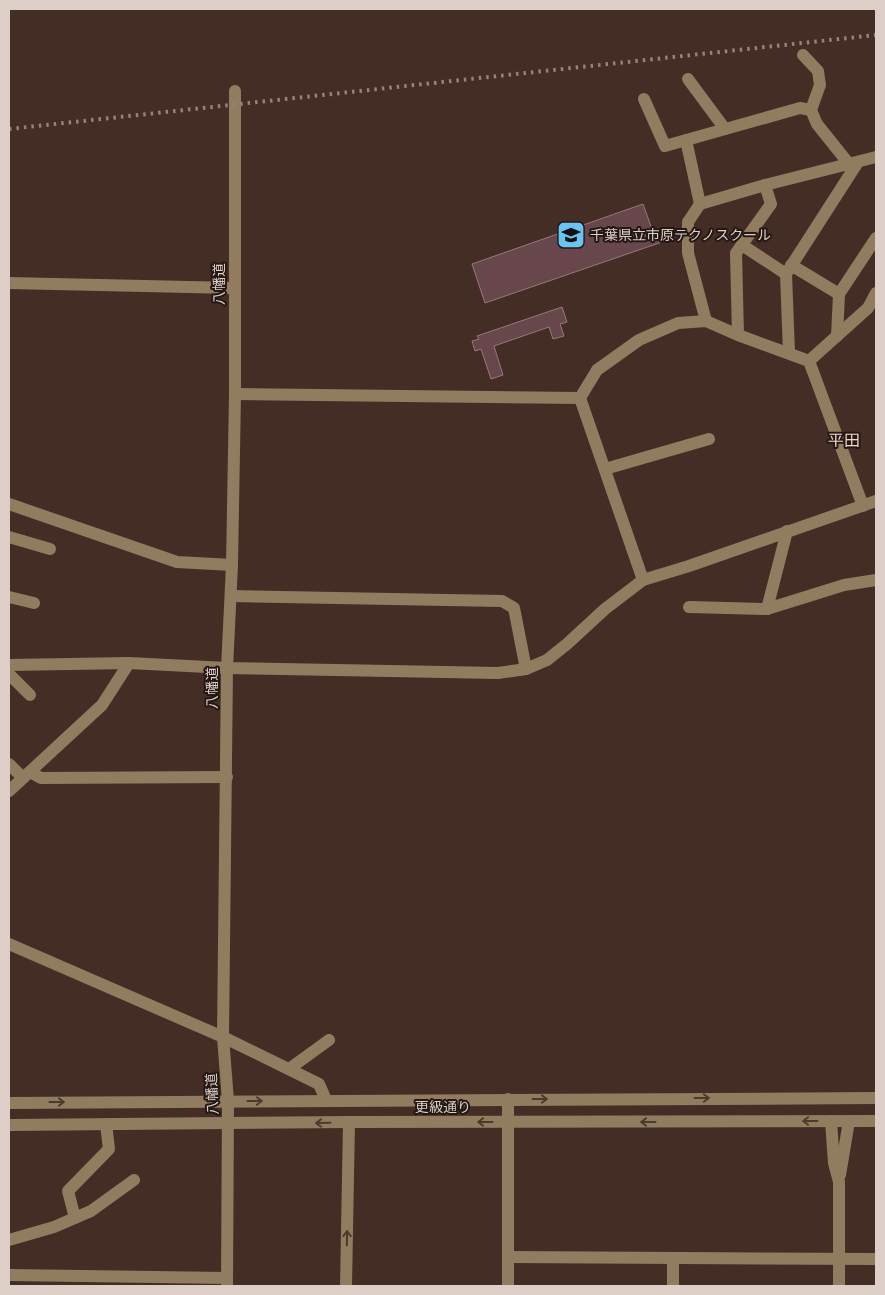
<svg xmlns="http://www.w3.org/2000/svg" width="885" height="1295" viewBox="0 0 885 1295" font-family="'PT Sans Narrow','Noto Sans JP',sans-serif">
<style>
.building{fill:#67464c;stroke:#96797d}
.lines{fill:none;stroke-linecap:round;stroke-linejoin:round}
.minor{stroke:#917c60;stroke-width:12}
.rail{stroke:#95827b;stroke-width:4;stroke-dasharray:2.5 5;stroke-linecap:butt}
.oneway{stroke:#4a3b2f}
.labels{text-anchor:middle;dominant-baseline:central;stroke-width:4;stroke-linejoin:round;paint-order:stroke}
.poi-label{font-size:14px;fill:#ddcec8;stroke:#231814;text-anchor:start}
.street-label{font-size:14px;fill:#ddcec8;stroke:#231814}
.quarter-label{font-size:16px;fill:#f1d3c8;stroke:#231814}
</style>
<rect width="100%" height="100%" fill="#442d25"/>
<g class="building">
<path d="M643,204L653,232L658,230L662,242L485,303L472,264Z"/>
<path d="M562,307L567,322L560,324L564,336L553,339L549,327L494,346L503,375L491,379L481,349L475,351L472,341L479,339L477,336Z"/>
</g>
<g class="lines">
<g class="minor">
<path d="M803,55L818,71L820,85L811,110L817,124L849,164"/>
<path d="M688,79L725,129"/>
<path d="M644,99L665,146L800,108L811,110"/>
<path d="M686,140L700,204"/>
<path d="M742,245L786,274"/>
<path d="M791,265L839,294"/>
<path d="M9,283L234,288"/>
<path d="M706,321L688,253V222L700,204L765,185L876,157"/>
<path d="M738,335L736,253L771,204L765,185"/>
<path d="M837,336L839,294L876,238"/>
<path d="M789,353L786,274L858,162"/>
<path d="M809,361L863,506"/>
<path d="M235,394L580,398"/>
<path d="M580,398L597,370L639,340L678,323L706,321L738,335L809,361L868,308L876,293"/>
<path d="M580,398L643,580"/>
<path d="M605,469L709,439"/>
<path d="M9,504L177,562L232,565"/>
<path d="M9,537L50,549"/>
<path d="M231,596L502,601L514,608L526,669"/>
<path d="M9,597L34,603"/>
<path d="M689,607L767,609L844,585L876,580"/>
<path d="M767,609L787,531"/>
<path d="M9,665L129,663L227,668L498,673L526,669L547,660L567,644L605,609L643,580L689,566L876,501"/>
<path d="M9,674L30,695"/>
<path d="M9,764L23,778"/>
<path d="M30,772L41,778L227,777"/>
<path d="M9,791L102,705L129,663"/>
<path d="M9,944L223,1037L319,1084L326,1100"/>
<path d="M289,1069L329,1040"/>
<path d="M9,1103L876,1098"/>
<path d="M831,1121L834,1163L839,1182V1286"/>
<path d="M9,1125L349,1122L876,1121"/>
<path d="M840,1175L849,1121"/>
<path d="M75,1218L68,1191L109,1149L106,1124"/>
<path d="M9,1240L54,1227L91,1211L134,1180"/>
<path d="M509,1257L876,1259"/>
<path d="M9,1275L227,1278"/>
<path d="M227,1286L228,1101L223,1037L227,668L232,565L235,394V91"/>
<path d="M346,1286L349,1122"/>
<path d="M508,1286V1099"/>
<path d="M673,1286V1258"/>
</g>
<path class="rail" d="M9,129L876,35"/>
</g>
<defs><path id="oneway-shaft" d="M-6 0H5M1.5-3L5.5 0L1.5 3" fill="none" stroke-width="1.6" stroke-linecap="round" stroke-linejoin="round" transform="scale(1.25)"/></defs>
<g class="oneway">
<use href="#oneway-shaft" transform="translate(702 1098)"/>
<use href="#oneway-shaft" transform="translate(540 1099)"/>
<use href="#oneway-shaft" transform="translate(255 1101)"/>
<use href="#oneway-shaft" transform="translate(57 1102)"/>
<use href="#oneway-shaft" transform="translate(810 1121) rotate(180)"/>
<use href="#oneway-shaft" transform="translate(485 1122) rotate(-180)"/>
<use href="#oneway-shaft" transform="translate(648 1122) rotate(180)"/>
<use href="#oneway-shaft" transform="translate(323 1123) rotate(179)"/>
<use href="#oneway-shaft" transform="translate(347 1238) rotate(-89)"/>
</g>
<defs>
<symbol id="university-square" viewBox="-11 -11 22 22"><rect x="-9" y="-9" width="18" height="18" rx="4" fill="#6ac3f1" stroke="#231814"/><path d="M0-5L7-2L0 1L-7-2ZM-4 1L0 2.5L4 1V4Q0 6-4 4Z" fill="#111"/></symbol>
</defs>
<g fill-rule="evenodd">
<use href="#university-square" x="555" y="219" width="32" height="32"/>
</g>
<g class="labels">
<g class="poi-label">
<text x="590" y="235">千葉県立市原テクノスクール</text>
</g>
<g class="street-label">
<text transform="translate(219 284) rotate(-90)">八幡道</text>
<text transform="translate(212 688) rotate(-90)">八幡道</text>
<text transform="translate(212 1094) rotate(-93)">八幡道</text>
<text x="443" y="1107">更級通り</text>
</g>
<g class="quarter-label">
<text x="844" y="440">平田</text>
</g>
</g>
<rect width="885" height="1295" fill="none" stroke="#ddcec8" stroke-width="20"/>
</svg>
